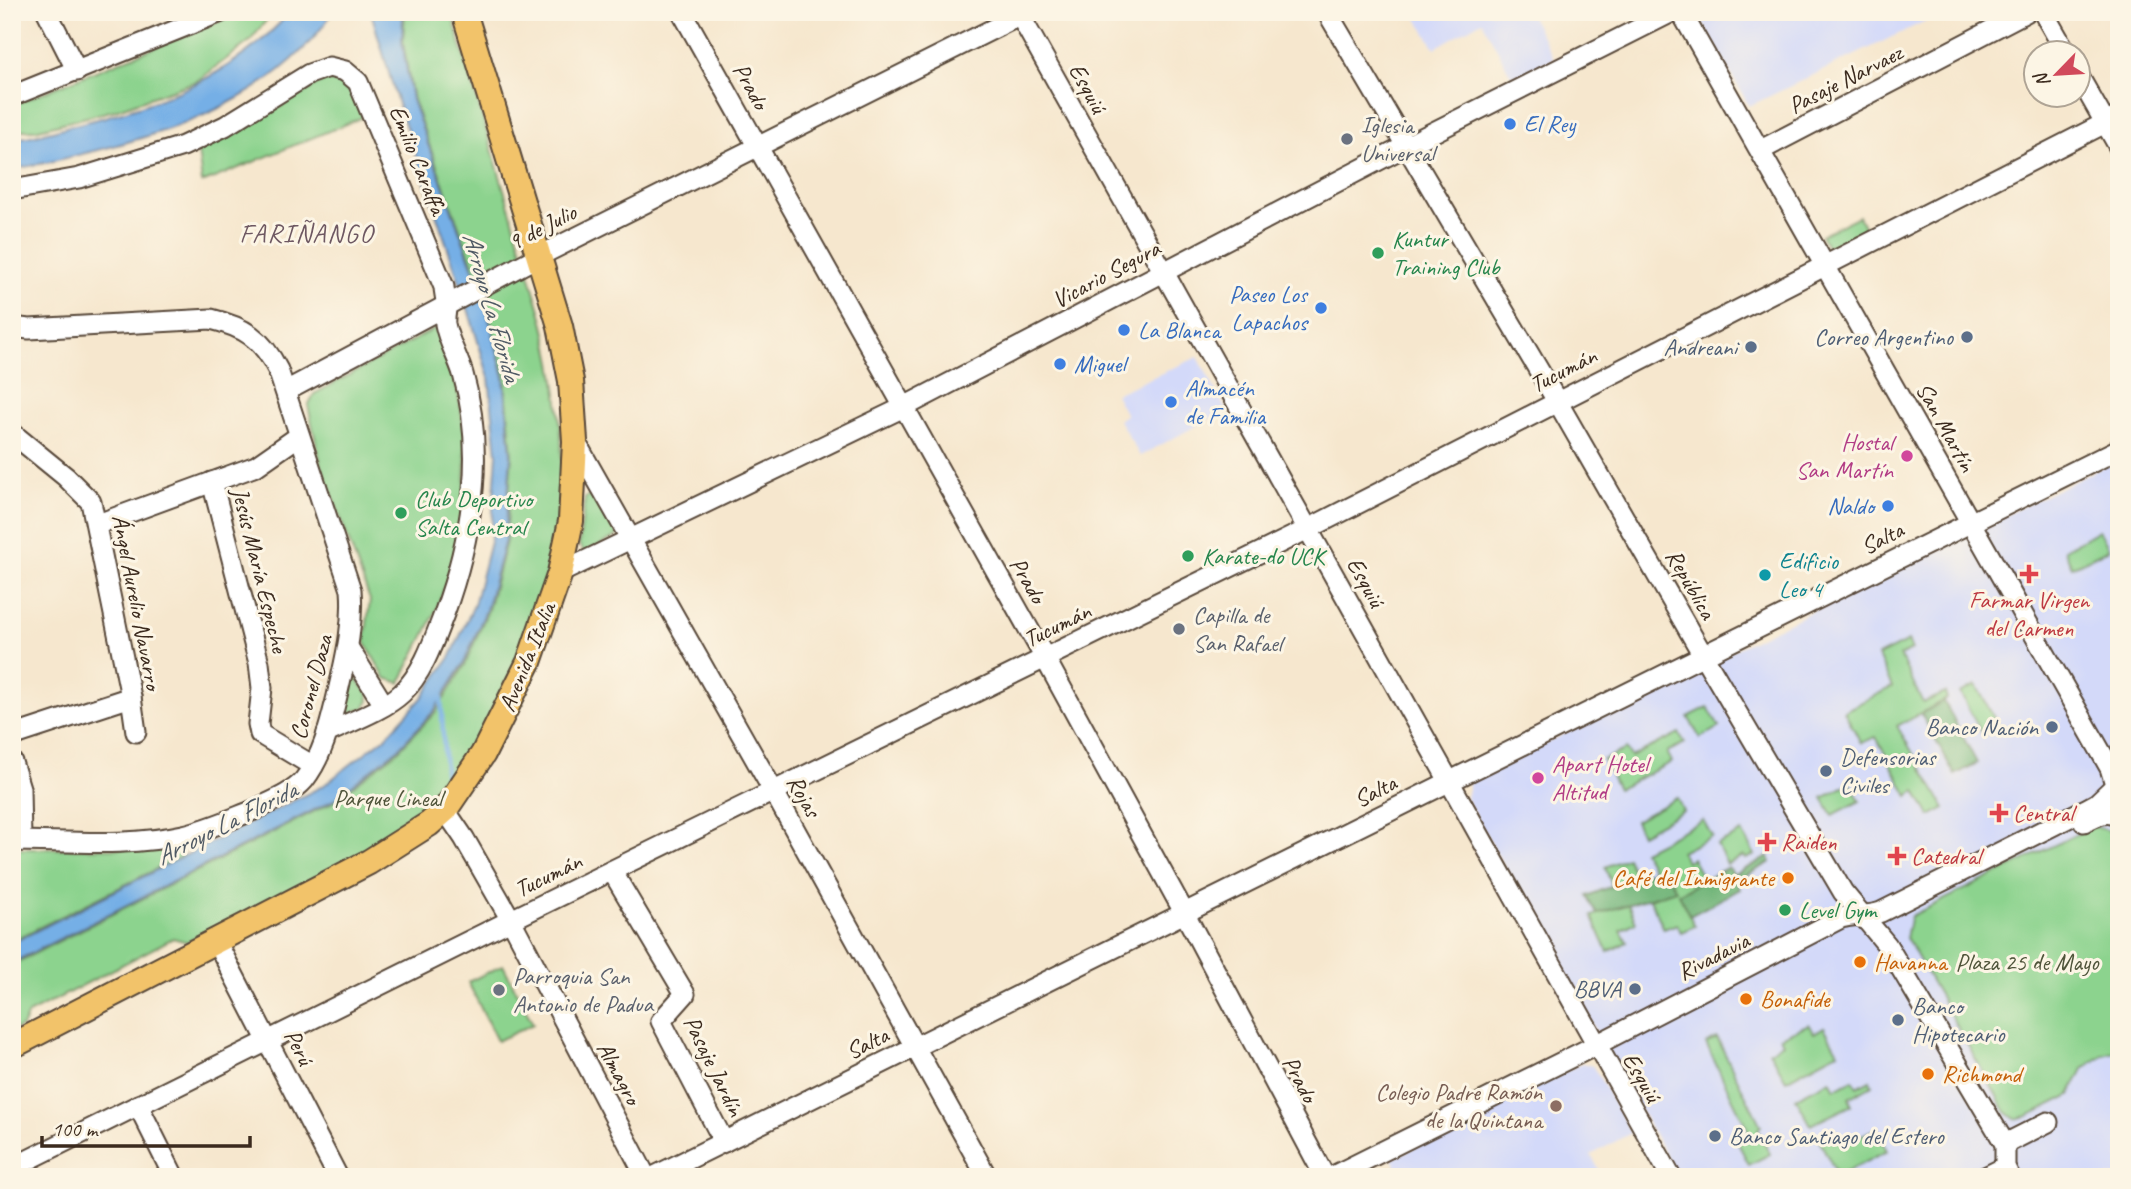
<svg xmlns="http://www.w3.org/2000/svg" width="2131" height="1189" viewBox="0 0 2131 1189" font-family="Caveat,sans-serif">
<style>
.built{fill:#d3d9f9}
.green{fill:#8cd38e;stroke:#647e56;stroke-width:2}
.forest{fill:#71b579;stroke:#56704c;stroke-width:2}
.water{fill:#75afe6;stroke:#586c82;stroke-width:2}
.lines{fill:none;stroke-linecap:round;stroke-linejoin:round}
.stream{stroke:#75afe6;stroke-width:4.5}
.minor-casing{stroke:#574638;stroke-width:23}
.major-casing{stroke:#574638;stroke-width:28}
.minor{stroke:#fff;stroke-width:19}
.major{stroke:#f2c36a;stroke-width:24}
.shop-dot{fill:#3f7fe0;stroke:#fcf5e5;stroke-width:2.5}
.worship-dot{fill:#6b7280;stroke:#fcf5e5;stroke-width:2.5}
.leisure-dot{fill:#2e9e5b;stroke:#fcf5e5;stroke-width:2.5}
.service-dot{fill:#5c6f8a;stroke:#fcf5e5;stroke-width:2.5}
.hotel-dot{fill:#d1479c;stroke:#fcf5e5;stroke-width:2.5}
.health-dot{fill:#e0444e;stroke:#fcf5e5;stroke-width:2.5}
.culture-dot{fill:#0f9aa8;stroke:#fcf5e5;stroke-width:2.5}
.food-dot{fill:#e8710a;stroke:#fcf5e5;stroke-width:2.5}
.education-dot{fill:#8d6e63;stroke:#fcf5e5;stroke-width:2.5}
.labels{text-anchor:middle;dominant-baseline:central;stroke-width:6;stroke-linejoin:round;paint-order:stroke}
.street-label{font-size:24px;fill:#3b2a1e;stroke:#fcf5e5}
.shop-label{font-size:24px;fill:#366cbe;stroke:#fcf5e5;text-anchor:start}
.worship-label{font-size:24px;fill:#5b616d;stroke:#fcf5e5;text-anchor:start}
.leisure-label{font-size:24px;fill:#27864d;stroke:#fcf5e5;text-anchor:start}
.service-label{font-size:24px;fill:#4e5e75;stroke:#fcf5e5;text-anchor:end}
.hotel-label{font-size:24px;fill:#b23c85;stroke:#fcf5e5;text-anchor:end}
.culture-label{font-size:24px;fill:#0d838f;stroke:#fcf5e5;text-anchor:start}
.health-label{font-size:24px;fill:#be3a42;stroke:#fcf5e5;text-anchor:start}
.park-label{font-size:24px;fill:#4f543a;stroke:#fcf5e5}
.food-label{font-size:24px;fill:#c56008;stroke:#fcf5e5;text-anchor:start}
.education-label{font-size:24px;fill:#785e54;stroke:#fcf5e5;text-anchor:end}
.neighbourhood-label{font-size:26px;letter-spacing:2px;fill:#6e5862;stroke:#fcf5e5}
.water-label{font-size:26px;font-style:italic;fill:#4f5964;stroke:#fcf5e5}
</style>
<rect width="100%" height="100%" fill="#fcf5e5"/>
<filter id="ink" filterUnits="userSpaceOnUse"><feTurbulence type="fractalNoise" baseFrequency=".0143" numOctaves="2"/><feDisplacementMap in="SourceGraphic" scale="14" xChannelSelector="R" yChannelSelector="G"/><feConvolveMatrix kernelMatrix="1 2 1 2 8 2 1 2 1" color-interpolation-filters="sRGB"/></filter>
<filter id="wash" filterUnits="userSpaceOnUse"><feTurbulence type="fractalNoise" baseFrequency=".00686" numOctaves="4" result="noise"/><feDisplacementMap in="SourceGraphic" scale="28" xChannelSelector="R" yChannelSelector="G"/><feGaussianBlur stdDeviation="1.57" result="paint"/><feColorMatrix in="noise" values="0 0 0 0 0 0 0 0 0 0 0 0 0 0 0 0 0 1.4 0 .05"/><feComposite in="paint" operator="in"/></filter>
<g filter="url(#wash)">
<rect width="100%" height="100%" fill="#f6e7ce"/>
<g class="built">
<path d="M1413,12H1529L1554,59L1513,79L1482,21L1435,48Z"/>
<path d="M1703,12H1944L1749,106L1701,20Z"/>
<path d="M1198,357L1226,410L1140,456L1119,420L1126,415L1115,394Z"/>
<path d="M2119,459V1177H1678L1466,798L1470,781Z"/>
<path d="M1582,1063L1593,1066L1631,1133L1591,1155L1603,1177H1401L1392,1159Z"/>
</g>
<g class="green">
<path d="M242,12H273L250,41L197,81L115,110L35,130H12V105Z"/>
<path d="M405,12H451L542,317C578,459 566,566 500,697C492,713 485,730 477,745C460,774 433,803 407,824C377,848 343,863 310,880C269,901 228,922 187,942L173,938L28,1014L22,1027L16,1030L12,1026V965L333,802L399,750L436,712L465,665L488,610L506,541L512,454L505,377L485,298L413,100L403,42Z"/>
<path d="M327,79C350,85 354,96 363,117L202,183L198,151L240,130Z"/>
<path d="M1859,216L1867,233L1830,252L1821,235Z"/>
<path d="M438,327C475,421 475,511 438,605C428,632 412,657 400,683L385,678L367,646L365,640L370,600L321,464L308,406L314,394Z"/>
<path d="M594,493L617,531V536L585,553L579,545L585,498Z"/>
<path d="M2099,530L2109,549L2072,567L2064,550Z"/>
<path d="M1908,641L1912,650L1900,656L1923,703L1945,693L1947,699L1897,726L1945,808L1930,816L1916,791L1908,796L1876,737L1861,743L1844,711L1892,687L1878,656Z"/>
<path d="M353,674L368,693L369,701L364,708L340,717L349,679Z"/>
<path d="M1976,685L1999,727L1983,735L1960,693Z"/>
<path d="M1708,707L1719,727L1700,738L1688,717Z"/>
<path d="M1679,733L1685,743L1667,752L1672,762L1618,789L1603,760L1626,749L1631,757Z"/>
<path d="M1850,783L1860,801L1833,815L1823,798Z"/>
<path d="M1677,798L1683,811L1641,834L1635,821Z"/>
<path d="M1703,820L1712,836L1681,852L1686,861L1692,858L1704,880L1678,894L1695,926L1681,932L1677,924L1664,929L1650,899L1675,890L1656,876L1643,851Z"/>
<path d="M2093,826L2109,831L2119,839V1051L2103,1055L2083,1069L2070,1095L2028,1116L2015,1119L2006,1112L1906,937L1911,916Z"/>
<path d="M1742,832L1755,855L1746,859L1744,856L1727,864L1717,845Z"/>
<path d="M179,848L183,856L12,941V849Z"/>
<path d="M1627,858L1636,877L1612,886L1605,867Z"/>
<path d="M1628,904L1636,922L1621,930L1627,942L1608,952L1592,916Z"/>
<path d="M503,965L533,1024L497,1041L468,982Z"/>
<path d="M1809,1024L1814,1033L1824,1027L1838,1052L1786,1080L1769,1051L1783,1043L1780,1037Z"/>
<path d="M1717,1038L1761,1126L1758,1129L1770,1154L1749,1165L1736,1139L1749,1132L1706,1044Z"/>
<path d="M1830,1080L1835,1089L1853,1080L1857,1087L1870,1080L1872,1085L1849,1098L1852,1105L1811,1125L1796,1098Z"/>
<path d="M1877,1128L1887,1151L1838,1176L1819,1140L1837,1131L1843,1144Z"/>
</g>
<g class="forest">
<path d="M1944,701L1977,763L1955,775L1921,714Z"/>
<path d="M1768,857L1771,862L1736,881L1740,889L1690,916L1678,894L1728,867L1733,875Z"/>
<path d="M1653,870L1656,876L1666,871L1676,890L1597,914L1587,896Z"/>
</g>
<g class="water">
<path d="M290,12H333C279,96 178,131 86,153C62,159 37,166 12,169V139C32,137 51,131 70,126C154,106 232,79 290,12Z"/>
<path d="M371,12H403L402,42L412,100L484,299L504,377L511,454L505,540L486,610L464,663L434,711L399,748L332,801L12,963V943L323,786L387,736L421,699L451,656L474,605L491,538L497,454L489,378L461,286L398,104Z"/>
</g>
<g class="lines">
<path class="stream" d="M441,696L446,792"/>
</g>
</g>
<g filter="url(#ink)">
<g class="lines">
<defs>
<g id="minor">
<path d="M47,12L77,71"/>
<path d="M682,12L1045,658L1185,914L1325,1177"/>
<path d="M1018,12L1671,1177"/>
<path d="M1327,12L1557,401L1703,655L1843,892L1887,945L2005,1144V1167L2010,1177"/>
<path d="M1681,12L2110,768L2119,797"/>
<path d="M2043,12L2066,52"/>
<path d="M2078,75L2119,147"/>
<path d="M12,96L221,12"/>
<path d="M1761,150L2026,12"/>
<path d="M12,190L79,178L183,146L225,126L309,74L329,67L345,71L358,82L444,287C444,292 446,298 446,303C447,310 444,317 445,324C448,341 458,357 463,374C486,454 472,537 444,614C434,640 423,673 402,693C384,710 350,722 327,733"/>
<path d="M12,327L29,329L211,319C244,327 262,338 278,370L351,590C354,627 345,660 337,696C330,725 323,756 304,780C292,794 270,802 254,810C231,819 207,830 183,835C128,847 68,841 12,841"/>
<path d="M286,391L539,256L1027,12"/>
<path d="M12,433L66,477L91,502L131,697L136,732"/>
<path d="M575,441L774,792L987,1177"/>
<path d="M212,482L259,663L262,688L258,724L260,734L313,766"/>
<path d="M98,524L256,466L299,436"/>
<path d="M560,573L902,408L1406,146L1672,12"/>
<path d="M348,647L384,705"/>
<path d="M12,736L131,697"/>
<path d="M12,762L20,788L21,841"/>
<path d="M445,810L464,838L511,920L646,1177"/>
<path d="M2084,822C2096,816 2107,809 2119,817"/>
<path d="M612,871L685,994L661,1021L724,1142"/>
<path d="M216,941L338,1177"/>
<path d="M138,1105L174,1177"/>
<path d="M2005,1144L2048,1122"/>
<path d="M12,1168L511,920L1308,529L2119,116"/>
<path d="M653,1177L2119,449"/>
<path d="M1331,1177L1596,1045L1841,918C1854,914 1867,917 1881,912L2086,809L2097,803L2116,785"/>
<path d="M1985,1177L2005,1167"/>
</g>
<path id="major" d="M12,1046L369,862L429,824L445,810L483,754L529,662L560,573L571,521L575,441L571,381L560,326L464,12"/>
</defs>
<use href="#minor" class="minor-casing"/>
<use href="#major" class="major-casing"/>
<use href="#minor" class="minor"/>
<use href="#major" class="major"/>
</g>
</g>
<g class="shop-dot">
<circle cx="1510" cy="124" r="7"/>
<circle cx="1321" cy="308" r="7"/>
<circle cx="1124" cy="330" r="7"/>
<circle cx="1060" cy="364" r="7"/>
<circle cx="1171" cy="402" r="7"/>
<circle cx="1888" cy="506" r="7"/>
</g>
<g class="worship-dot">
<circle cx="1347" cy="139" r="7"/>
<circle cx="1179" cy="629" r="7"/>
<circle cx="499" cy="990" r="7"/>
</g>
<g class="leisure-dot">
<circle cx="1378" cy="253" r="7"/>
<circle cx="401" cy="513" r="7"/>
<circle cx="1188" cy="556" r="7"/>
<circle cx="1785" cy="910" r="7"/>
</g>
<g class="service-dot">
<circle cx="1967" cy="337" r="7"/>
<circle cx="1751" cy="347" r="7"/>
<circle cx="2052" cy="727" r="7"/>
<circle cx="1826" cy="771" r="7"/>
<circle cx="1635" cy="989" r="7"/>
<circle cx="1898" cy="1020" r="7"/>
<circle cx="1715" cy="1136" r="7"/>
</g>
<g class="hotel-dot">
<circle cx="1907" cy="456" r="7"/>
<circle cx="1538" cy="778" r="7"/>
</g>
<g class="health-dot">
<path d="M2025.5 563.5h7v7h7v7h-7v7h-7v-7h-7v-7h7z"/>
<path d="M1995.5 802.5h7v7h7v7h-7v7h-7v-7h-7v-7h7z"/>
<path d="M1763.5 831.5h7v7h7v7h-7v7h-7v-7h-7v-7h7z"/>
<path d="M1893.5 845.5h7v7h7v7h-7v7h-7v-7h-7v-7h7z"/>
</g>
<circle class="culture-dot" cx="1765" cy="575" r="7"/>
<g class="food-dot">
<circle cx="1788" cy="878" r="7"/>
<circle cx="1860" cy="962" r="7"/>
<circle cx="1746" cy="999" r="7"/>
<circle cx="1928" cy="1074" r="7"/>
</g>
<circle class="education-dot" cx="1556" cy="1106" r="7"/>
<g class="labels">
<g class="street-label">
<text transform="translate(1845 79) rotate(-27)">Pasaje Narvaez</text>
<text transform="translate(751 86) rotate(61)">Prado</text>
<text transform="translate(1088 88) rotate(61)">Esquiú</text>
<text transform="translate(418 160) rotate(68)">Emilio Caraffa</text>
<text transform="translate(542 227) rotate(-27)">9 de Julio</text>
<text transform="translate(1106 274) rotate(-28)">Vicario Segura</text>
<text transform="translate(1563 370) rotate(-27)">Tucumán</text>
<text transform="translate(1946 427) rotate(61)">San Martín</text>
<text transform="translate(1882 538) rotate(-27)">Salta</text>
<text transform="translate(260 570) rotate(76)">Jesús María Espeche</text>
<text transform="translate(1028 580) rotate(60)">Prado</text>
<text transform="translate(1366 582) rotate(61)">Esquiú</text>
<text transform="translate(1691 584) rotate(60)">República</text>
<text transform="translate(137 602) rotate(79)">Ángel Aurelio Navarro</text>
<text transform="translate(1057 625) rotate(-26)">Tucumán</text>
<text transform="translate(527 657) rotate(-68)">Avenida Italia</text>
<text transform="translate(311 687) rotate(-75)">Coronel Daza</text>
<text transform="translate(1375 791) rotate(-27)">Salta</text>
<text transform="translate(804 796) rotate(61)">Rojas</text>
<text transform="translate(548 875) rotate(-26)">Tucumán</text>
<text transform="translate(1713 956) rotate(-27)">Rivadavia</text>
<text transform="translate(867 1043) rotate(-26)">Salta</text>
<text transform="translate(299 1047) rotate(63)">Perú</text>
<text transform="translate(714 1066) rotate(64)">Pasaje Jardín</text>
<text transform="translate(619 1073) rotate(62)">Almagro</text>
<text transform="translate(1642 1077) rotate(60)">Esquiú</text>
<text transform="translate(1300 1079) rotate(62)">Prado</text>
</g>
<g class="shop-label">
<text x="1524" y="124">El Rey</text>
<text x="1307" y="294" text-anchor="end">Paseo Los<tspan x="1307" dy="28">Lapachos</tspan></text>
<text x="1138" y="330">La Blanca</text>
<text x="1074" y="364">Miguel</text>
<text x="1185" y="388">Almacén<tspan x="1185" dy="28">de Familia</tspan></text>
<text x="1874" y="506" text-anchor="end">Naldo</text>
</g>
<g class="worship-label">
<text x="1361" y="125">Iglesia<tspan x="1361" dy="28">Universal</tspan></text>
<text x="1193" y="615">Capilla de<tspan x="1193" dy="28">San Rafael</tspan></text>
<text x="513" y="976">Parroquia San<tspan x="513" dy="28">Antonio de Padua</tspan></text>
</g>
<g class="leisure-label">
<text x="1392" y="239">Kuntur<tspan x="1392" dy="28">Training Club</tspan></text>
<text x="415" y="499">Club Deportivo<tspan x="415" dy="28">Salta Central</tspan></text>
<text x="1202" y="556">Karate-do UCK</text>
<text x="1799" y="910">Level Gym</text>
</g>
<g class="service-label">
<text x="1953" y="337">Correo Argentino</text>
<text x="1737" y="347">Andreani</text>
<text x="2038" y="727">Banco Nación</text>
<text x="1840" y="757" text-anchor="start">Defensorias<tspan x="1840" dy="28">Civiles</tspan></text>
<text x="1621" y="989">BBVA</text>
<text x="1912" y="1006" text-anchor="start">Banco<tspan x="1912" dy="28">Hipotecario</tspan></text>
<text x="1729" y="1136" text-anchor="start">Banco Santiago del Estero</text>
</g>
<g class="hotel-label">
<text x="1893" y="442">Hostal<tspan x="1893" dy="28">San Martín</tspan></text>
<text x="1552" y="764" text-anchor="start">Apart Hotel<tspan x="1552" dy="28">Altitud</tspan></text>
</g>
<g class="culture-label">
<text x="1779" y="561">Edificio<tspan x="1779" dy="28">Leo 4</tspan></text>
</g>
<g class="health-label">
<text x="2029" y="600" text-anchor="middle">Farmar Virgen<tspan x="2029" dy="28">del Carmen</tspan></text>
<text x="2013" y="813">Central</text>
<text x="1781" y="842">Raiden</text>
<text x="1911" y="856">Catedral</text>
</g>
<g class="park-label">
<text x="388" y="798">Parque Lineal</text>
<text x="2027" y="962">Plaza 25 de Mayo</text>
</g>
<g class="food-label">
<text x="1774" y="878" text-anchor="end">Café del Inmigrante</text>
<text x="1874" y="962">Havanna</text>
<text x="1760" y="999">Bonafide</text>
<text x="1942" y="1074">Richmond</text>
</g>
<g class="education-label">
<text x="1542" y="1092">Colegio Padre Ramón<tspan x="1542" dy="28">de la Quintana</tspan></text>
</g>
<g class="neighbourhood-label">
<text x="307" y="233">FARIÑANGO</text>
</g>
<g class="water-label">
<text transform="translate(492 307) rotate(74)">Arroyo La Florida</text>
<text transform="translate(226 823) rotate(-27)">Arroyo La Florida</text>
</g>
</g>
<rect width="2131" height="1189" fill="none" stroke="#fcf5e5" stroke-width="42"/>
<g transform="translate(2057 74) rotate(245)"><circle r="33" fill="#fcf5e5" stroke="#afa495" stroke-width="2"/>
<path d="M0-5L12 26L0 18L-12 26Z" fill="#d1495b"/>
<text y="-10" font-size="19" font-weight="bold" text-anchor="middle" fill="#3b2a1e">N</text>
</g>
<path d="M42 1136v10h208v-10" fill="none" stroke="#3b2a1e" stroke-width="3.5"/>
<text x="52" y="1136" font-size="21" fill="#3b2a1e" stroke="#fcf5e5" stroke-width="5" paint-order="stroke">100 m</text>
</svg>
